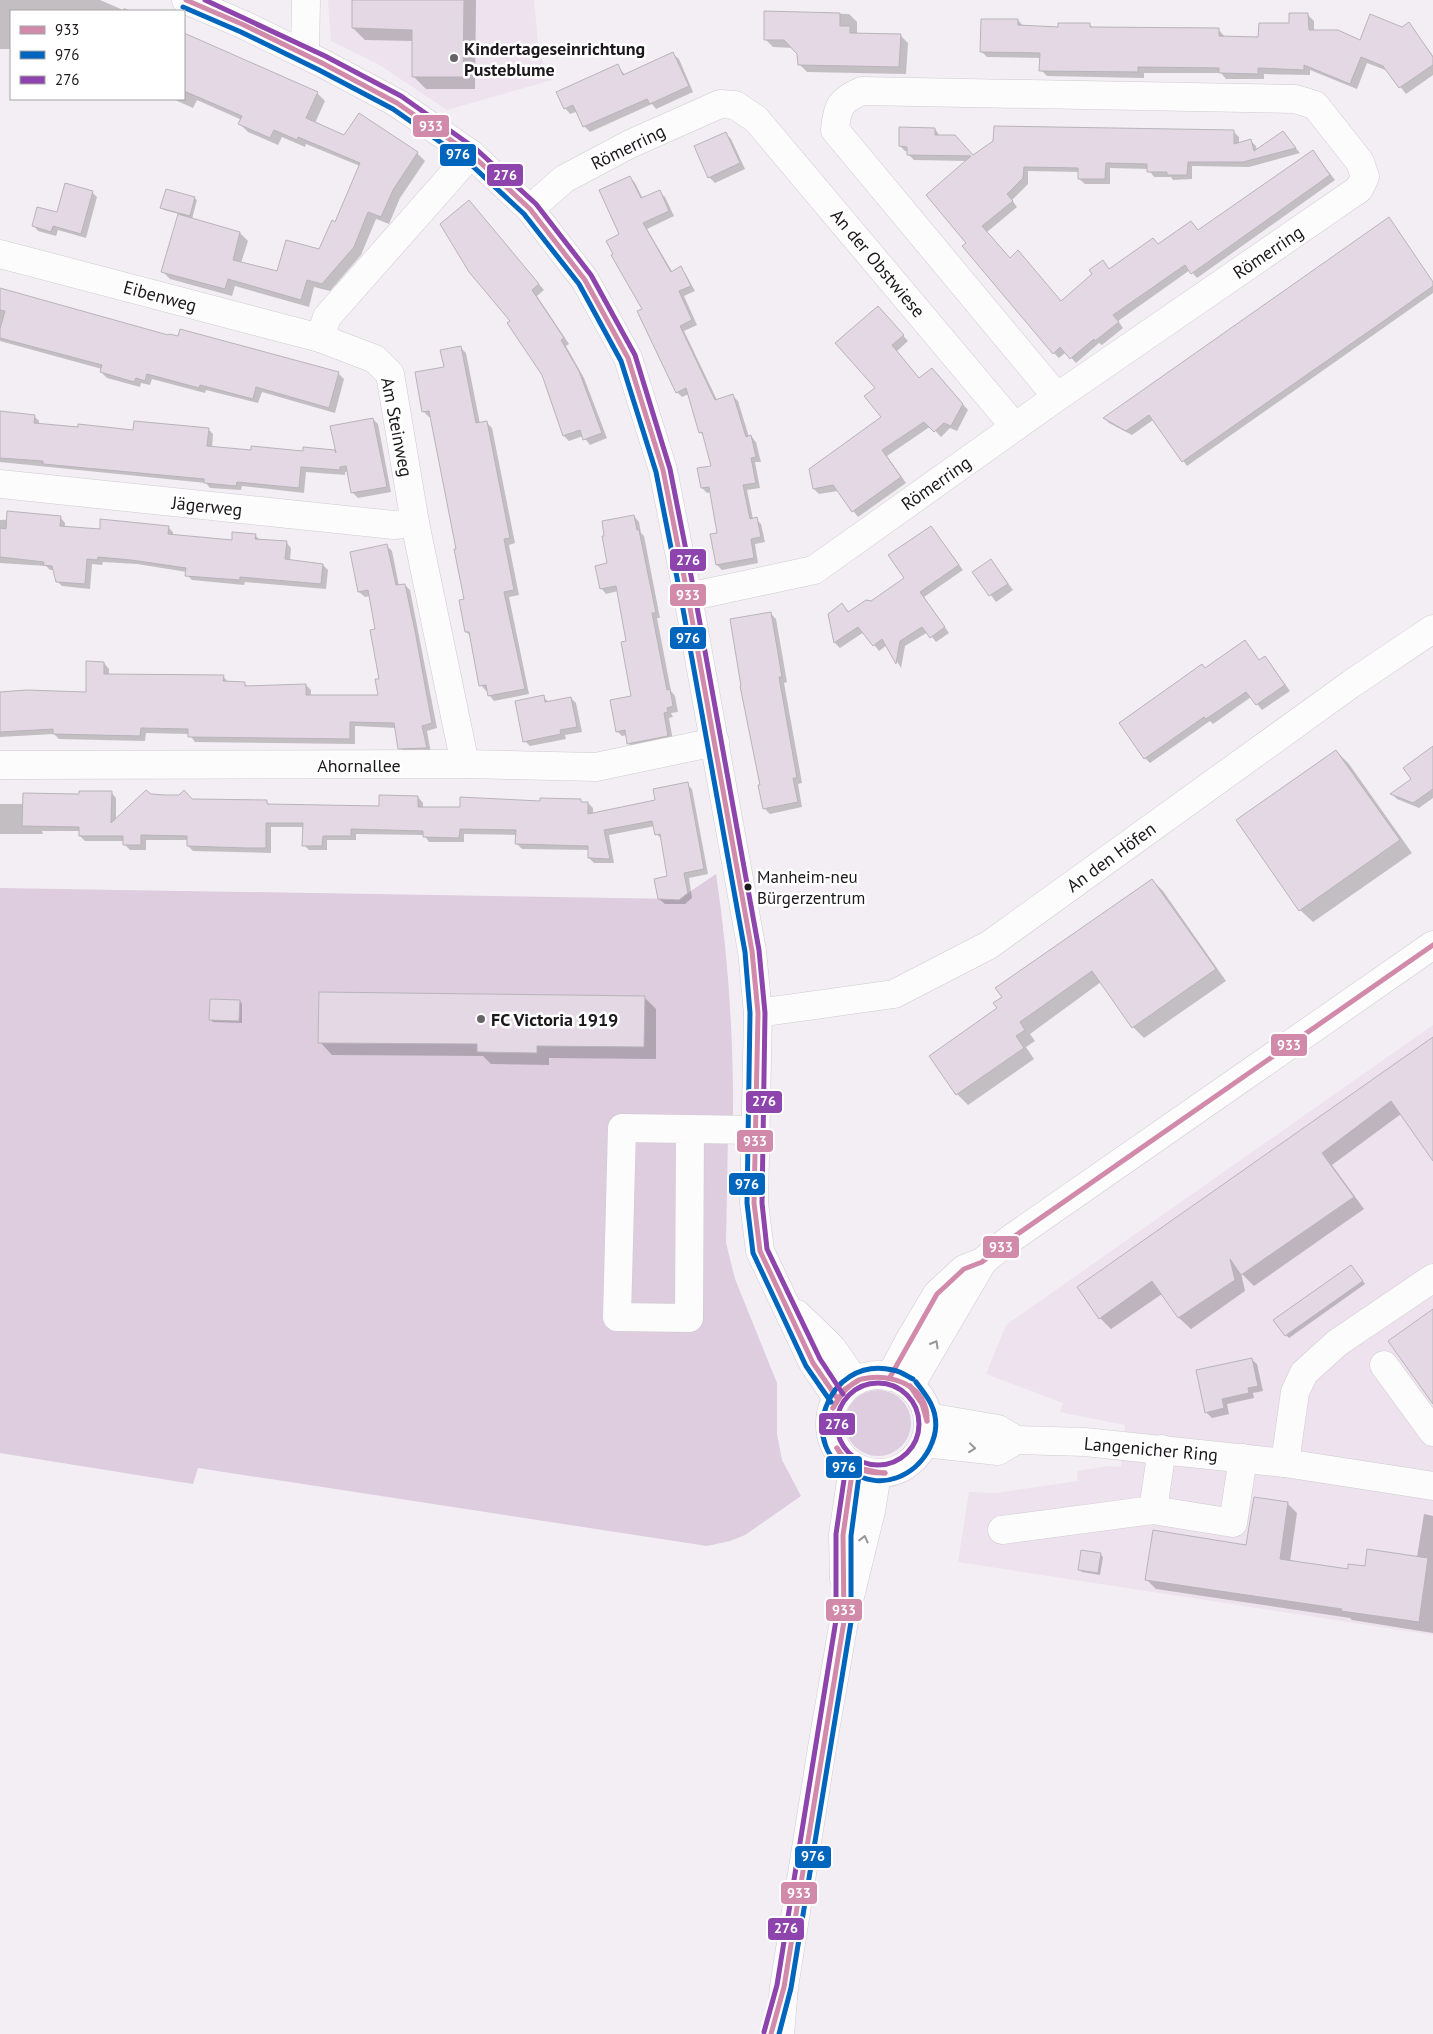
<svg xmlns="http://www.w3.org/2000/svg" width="1433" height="2034" viewBox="0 0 1433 2034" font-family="'PT Sans',sans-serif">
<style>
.built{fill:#ede2ee}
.green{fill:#ddcddf}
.shadow{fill:#0003}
.building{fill:#e3d8e4;stroke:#b8b4b9}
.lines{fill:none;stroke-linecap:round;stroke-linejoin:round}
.minor-casing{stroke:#cfcbd0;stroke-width:29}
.minor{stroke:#fdfcfd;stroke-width:28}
.bus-1-casing{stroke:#fff;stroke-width:9}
.bus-2-casing{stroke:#fff;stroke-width:9}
.bus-3-casing{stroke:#fff;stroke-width:9}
.bus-1{stroke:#d28aab;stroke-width:5}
.bus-2{stroke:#0065bd;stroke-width:5}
.bus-3{stroke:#8e44ad;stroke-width:5}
.oneway{stroke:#989598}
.poi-dot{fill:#676367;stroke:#fff;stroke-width:2}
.bus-dot{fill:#1c181c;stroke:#fff;stroke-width:2}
.labels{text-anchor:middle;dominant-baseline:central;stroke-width:5;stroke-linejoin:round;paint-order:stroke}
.bus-label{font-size:17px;fill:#1c181c;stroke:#fff;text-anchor:start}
.poi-label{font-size:18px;font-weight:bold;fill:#1c181c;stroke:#fff;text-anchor:start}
.street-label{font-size:18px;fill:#1c181c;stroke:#fff}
.line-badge{stroke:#fff;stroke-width:2}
.badge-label{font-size:14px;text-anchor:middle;font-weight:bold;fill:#fff}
</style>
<rect width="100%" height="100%" fill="#f3eef3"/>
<g class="built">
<path d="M328,0H534L539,53L552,80L447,110L378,64L331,41Z"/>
<path d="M1433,1025V1635L958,1562L969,1492L995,1493L1078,1481L1077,1471L1109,1466L1121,1467L1125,1425L1060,1412L1063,1403L986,1374L1006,1325Z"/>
</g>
<g class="green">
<path d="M716,874C729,960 734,1045 733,1132L728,1136L726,1243L735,1279L777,1383V1434L782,1460L801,1496L745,1535L730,1541L707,1546L198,1468L193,1484L0,1453V888L679,899Z"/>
<circle cx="878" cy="1423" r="33"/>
</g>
<g class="shadow">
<path d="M0,0H100L123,10L124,8L131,11H11V49H0Z"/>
<path d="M353,0H476L475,89H426L413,76V41L365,40L353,28Z"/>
<path d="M765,12L849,14L857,22V34L900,35L908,43L906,74L807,72L799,64V54L793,48L773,47L765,39Z"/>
<path d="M1308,15L1314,21V32L1360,41L1402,28L1409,24L1433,56V75L1406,94L1388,71L1367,63L1357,89L1310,70V75L1264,74V79H1226L1221,73H1144V78L1047,76L1041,70V58L987,57L981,51L1018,20L1024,27L1059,28L1089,24L1093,28L1219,30L1225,37L1260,38Z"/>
<path d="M184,34L317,93L325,101L315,123L345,136L417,153L425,161L400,198L389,224L376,219L361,255L330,291L314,287L309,307L235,286L232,296L170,279L163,272L179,214L164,210L162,208L194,198L197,200L192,219L240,233L248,241L241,263L278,272L319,251L336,223L360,166L306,144L305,147L282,137L278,145L248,132L240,124L242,120L197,100L193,108L173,99H184Z"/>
<path d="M673,54L679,59L693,92L656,109L652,104L590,132L584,126L576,112L570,114L565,108L617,65L625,75Z"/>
<path d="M935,129L940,136L973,157L1234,132L1239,137V144L1251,141L1256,146L1257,151L1283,133L1300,153L1249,167L1192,166V179L1173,180L1171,177H1154L1148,169L1110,168V184H1085L1079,179L1080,172L1028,171V184L1012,200L1017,207L987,232L1010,259L1061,302L1094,274L1103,262L1110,270L1158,245L1191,222L1199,231L1313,152L1335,180L1197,278L1190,270L1118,321L1123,328L1102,345L1099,343L1076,363L1066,352L1059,358L1054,353L967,244L968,161L914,160L909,155V151H905L900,146Z"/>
<path d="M725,133L731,139L745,169L715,183L709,177Z"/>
<path d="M630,177L635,183L643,199L659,192L665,197L674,216L647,229L673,273L680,268L685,273L695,291L684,296L697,325L684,331L717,400L733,396L738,401L749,437L751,436L756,442L761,462H755L760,488L747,490L753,519H756L761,524L765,542L755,544L758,563L722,570L717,565L712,535L719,534L711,492L707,493L702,488L713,467L704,436L700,432L689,394L682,397L677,392L621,235Z"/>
<path d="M92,192L97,197L86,238L58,230L56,236L38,231L34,226Z"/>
<path d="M474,207L544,290L537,296L569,344L566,346L584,378L607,438L590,445L583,436L569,441L564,436L543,374L512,322Z"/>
<path d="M1433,282V293L1187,466L1153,420L1132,435L1109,423L1105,419Z"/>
<path d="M0,289L169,337L179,338L181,330L339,374L344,379L335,413L262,392L258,403L206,390L205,393L152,379L150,385L141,383L140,387L107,378L101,372L102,369L0,341Z"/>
<path d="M883,313L908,341L896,352L919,379L937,375L968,410L957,431L950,428L941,437L931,426L887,456L906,483L858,517L838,491L819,494L814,489L883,417L876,388Z"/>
<path d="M461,348L466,353L480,424L486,422L492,428L515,543L509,545L519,595L509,597L529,694L494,701L489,695L488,691H486L481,685L471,636L466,632V600L457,550L431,417H429L424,412L445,368Z"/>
<path d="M0,412L34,416L39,421V424L134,431L208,429L213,434L212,448L338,455L373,419L378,424L391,492L358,498L352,492L348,471L345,472V475L306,472L304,493L242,486L241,490L210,488L206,483L0,462Z"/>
<path d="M634,516L639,522L641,533L644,536L660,618H657L671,691L675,696L678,712L671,713L673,717L669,718L673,741L634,749L629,744L627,735L622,736L617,731L633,697L628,642L618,591L606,594L601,588L609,564Z"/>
<path d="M60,517L65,523V528L101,530L168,527L173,532V536L233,541L255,535L260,540L286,542L291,548L290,561L323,565L328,570L326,589L245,582L244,585L192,580L187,575V572L137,564L103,562L102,565L92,564L90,589L62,586L57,581L54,570H50L46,566L0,563V520Z"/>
<path d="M931,527L963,570L924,597L949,633L936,642L928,632L905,646L901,668L887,645L879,651L864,632L840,648L835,643L829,614L842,605L849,612L871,602L906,579Z"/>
<path d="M386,545L392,551L399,586L405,585L410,590L437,728L427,731L431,753H405L400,748L396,728L355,726V744L195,742L189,734L146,733L145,741L59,739L54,734L0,737V693L88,694L104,663L109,669V675L223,676L228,682L245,684L248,687L306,685L311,690V696L380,697V680L376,630L370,596L365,597L359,592Z"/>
<path d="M991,560L1013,590L996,602L974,572Z"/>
<path d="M771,614L776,619L787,682L784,683L802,783L798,784L802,807L770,814L764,808L762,786Z"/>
<path d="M1245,642L1260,661L1265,657L1270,663L1290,691L1262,710L1251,697L1213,724L1210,721L1150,763L1145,758L1205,670Z"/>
<path d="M543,697L549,702L571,698L576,703L582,732L565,735L566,739L530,746L525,741Z"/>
<path d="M1433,748V798L1419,808L1397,799L1392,794L1413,779Z"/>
<path d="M1336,751L1349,764L1412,853L1313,922L1300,910L1238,820Z"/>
<path d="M687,784L692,789L708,874L689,878L692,898L685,904H665L659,899L669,877L662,839L656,834L655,826L609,835L614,863H594L589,858V850L522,849L517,844V835L464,834V842H429L424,835L356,834V840H327V850H309L304,845V827H271V853L193,851L188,846V840H146V850H130L125,845V841H85L80,836V831H42L43,834H0V804H24L111,792L116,798V820L151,795L192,801L266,802L270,805L380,807L418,797L423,803V808H461L581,801L583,803H588L593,808V814L656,801Z"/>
<path d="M1152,880L1163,891L1226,981L1144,1038L1133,1027L1101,982L1030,1034L1035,1041L1026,1047L1034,1059L968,1105L957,1094L999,1008Z"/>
<path d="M644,997L656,1009V1059L549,1058V1065L491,1064L483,1056L332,1055L320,1042Z"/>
<path d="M240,1001L242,1004V1023L213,1022L210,1019Z"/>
<path d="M1433,1038V1159L1401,1114L1332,1165L1364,1209L1254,1286L1241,1273L1245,1291L1191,1329L1179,1318L1162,1294L1111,1329L1100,1318Z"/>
<path d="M1354,1269L1365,1284L1289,1338L1286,1335Z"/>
<path d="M1251,1359L1257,1364L1263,1391L1253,1393L1254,1398L1227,1404L1229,1414L1212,1418L1206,1412Z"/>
<path d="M1288,1504L1297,1513L1290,1562L1349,1571L1417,1557L1424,1514L1433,1516V1633L1352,1620L1350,1618L1156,1589L1147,1580L1247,1546Z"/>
<path d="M1100,1554L1103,1557L1100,1575L1082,1572L1079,1569Z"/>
</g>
<g class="building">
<path d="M352,0H464L463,77H412V30L352,28Z"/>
<path d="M764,11L840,13V26H850V33L901,34L899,67L798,65L797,54L784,40H764Z"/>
<path d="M1289,13H1308L1309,30H1338L1360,40L1370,14L1402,27L1409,22L1433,57V65L1399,88L1383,66L1361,57L1350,84L1304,65V70L1258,68V74L1219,73V68L1138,67V72L1039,71L1040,53L980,52L981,19H1018V25L1058,27V23H1090V27L1219,28V36L1258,37L1259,23H1289Z"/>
<path d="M184,33L318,92L306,118L344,135L359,113L418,152L393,190L381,217L368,212L354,247L322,284L307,280L301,300L228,279L225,289L161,272L178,214L240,232L233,260L277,271L286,240L319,249L332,220L335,222L360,163L298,137L297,140L274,130L270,138L238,124L242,116L184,91Z"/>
<path d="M673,52L689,86L650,104L647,99L583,127L573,105L564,109L556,92L618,64L623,75Z"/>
<path d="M994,126L1234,130V144L1251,139L1254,151L1283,131L1296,148L1243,162H1188L1187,175H1167V172H1147V164L1106,163L1105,179H1078V168L1024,167L1023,178L1007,194L1013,201L982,226L1010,258L1018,250L1061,301L1092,274L1089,270L1103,260L1109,269L1153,238L1158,244L1191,221L1198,230L1313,150L1330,175L1191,274L1185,265L1113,315L1119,322L1095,341L1094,339L1070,359L1060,347L1053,354L962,246L966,243L926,195L971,156L907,155V147L899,146V127L935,128V135H955L973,155L993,141Z"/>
<path d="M726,132L740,163L708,178L694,146Z"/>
<path d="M630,176L641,198L660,190L669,211L643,223L671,272L681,266L691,286L679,291L692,320L680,326L715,400L733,394L746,437L751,435L756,457L751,458L756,483L743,485L750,519L757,517L761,537L751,539L754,558L716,565L710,534L717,533L709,487L701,488L697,468L711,466L702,432L699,433L686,388L676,393L637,311L642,309L611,255L613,254L606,241L619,234L599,190Z"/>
<path d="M65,183L93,191L81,234L53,226L51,232L32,226L37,207L57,212Z"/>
<path d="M166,189L195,197L190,216L160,208Z"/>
<path d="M469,200L539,284L532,290L564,338L561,340L579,371L602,433L583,440L580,430L563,436L542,375L507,323L510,321L469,272L440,224Z"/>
<path d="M1389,217L1433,282V286L1388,318L1182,462L1149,415L1126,431L1103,418Z"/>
<path d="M0,288L168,335L169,334L178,336L180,329L339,372L329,408L256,387L253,399L200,385L199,388L147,374L145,381L136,378L134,382L100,372L102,365L0,338V329L5,311L0,310Z"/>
<path d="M878,306L904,335L892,345L919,378L932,368L963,404L951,426L944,423L934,432L924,422L882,450L901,477L852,512L833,485L813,489L809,469L881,417L864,396L875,388L835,343Z"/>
<path d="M461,346L476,423L487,421L510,538L504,539L514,590L504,592L525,689L488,696L486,685L479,686L469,632H465L459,600L464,599L454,549H456L429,411L422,412L415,372L444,367L440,350Z"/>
<path d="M0,411L35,415L34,423L78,427V424L133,430L134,421L209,428L207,446L251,450V446L303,451V447L335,450L336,453L330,426L373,418L387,487L351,493L346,466L340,467V470L301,467L299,488L237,482L236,486L204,483V479L43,464V461L0,458Z"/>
<path d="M7,511L61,516L60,526L100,529V519L169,526L168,534L232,540V532L256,534L255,539L287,541L285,559L323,564L321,584L240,577V580L185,576L186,568L131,560L98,557L97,560L87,559L85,584L56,582L52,566L43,565L44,562L0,557V528L6,529Z"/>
<path d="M634,515L637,530H639L656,613H652L667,690L670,689L673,706L667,708L668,712L664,713L668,736L627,744L625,730L616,732L610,700L631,696L621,642L626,641L616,586L600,589L595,566L607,563L602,536H604L602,521Z"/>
<path d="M931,526L959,565L920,592L945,627L930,638L922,627L900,641L896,664L882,639L873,646L858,627L834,643L828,614L842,603L848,612L866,600L871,601L904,578L888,555Z"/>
<path d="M387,544L396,585L405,584L415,631L432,723L422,726L427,748L398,749L394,723L350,722V739L188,737V729L141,728L140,736L53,734V729L0,732V692L26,690L86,692V661L104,662V674L224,675L223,681L245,682V686L306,684V695H378L375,679H379L370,630L375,629L368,590L358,592L350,552Z"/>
<path d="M991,559L1008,584L989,596L972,572Z"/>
<path d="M771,612L782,677H779L797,778H793L798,802L763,809L758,785H760L740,686H741L730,619Z"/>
<path d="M1245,640L1259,660L1265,656L1285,685L1256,705L1246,692L1206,719L1204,717L1144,759L1119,723L1202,664L1205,668Z"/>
<path d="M544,695L545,702L571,697L577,727L560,730L561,734L523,742L515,701Z"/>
<path d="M1433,746V789L1413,803L1390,794L1411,779L1403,768Z"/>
<path d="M1336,750L1400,840L1299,911L1236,820Z"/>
<path d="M688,782L704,869L684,873L688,893L679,900L658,899L654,879L667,876L660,834L655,835L652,821L604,830L610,859L588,858V846L515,844L516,830L460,829L459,838L423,837V831L351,829V836H323L322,846H302L303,823H266V848H246L187,846V836L141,835V845H123V836H79V827L22,826L23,793L79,794V791H112L111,823L146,790L151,794L165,795H179L184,790L192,799L267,800V804L379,806V795L418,796V807H460V797L540,801V798L581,799V802H588V814L655,800L653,789Z"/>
<path d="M1152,879L1216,969L1132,1028L1092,971L1020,1022L1025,1030L1016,1036L1024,1048L956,1095L929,1056L997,1008L993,1003L1002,997L995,988Z"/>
<path d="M319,992L645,996L644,1047L537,1046V1053L477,1052V1044L318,1043Z"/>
<path d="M210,999L240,1000L239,1021L209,1020Z"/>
<path d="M1433,1037V1161L1391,1101L1322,1153L1354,1197L1241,1275L1230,1259L1235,1280L1178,1318L1152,1281L1099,1319L1077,1287Z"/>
<path d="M1351,1265L1363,1281L1285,1336L1273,1320Z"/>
<path d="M1433,1309V1404L1388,1341Z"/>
<path d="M1252,1358L1258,1386L1248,1388L1249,1393L1222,1399L1224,1408L1205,1413L1196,1370Z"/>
<path d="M1254,1497L1288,1502L1280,1559L1348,1569V1564L1365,1566L1367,1549L1428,1558L1419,1622L1341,1611L1342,1609L1145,1580L1153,1530L1246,1545Z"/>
<path d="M1081,1550L1101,1553L1098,1573L1078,1570Z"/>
</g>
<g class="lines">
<defs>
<g id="minor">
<path d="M186,0L244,25L322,63L397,103L471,154L530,209L585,280L628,358L663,470L688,597L752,951L758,1013L754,1203L760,1251L813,1363L837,1398"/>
<path d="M305,54L306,0"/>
<path d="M530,209L564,179L630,144L720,104L735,105L756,119L1015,427"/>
<path d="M0,254L320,338L375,359L390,374L415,523L465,764"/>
<path d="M320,338L327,317L471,154"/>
<path d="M0,484L394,525L415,523"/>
<path d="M688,597L814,570L1057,397L1359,189L1365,177L1360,162L1315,105L1295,99L862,91C840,100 837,107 835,130L1057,397"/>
<path d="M0,765L465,764L596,767L715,742"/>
<path d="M758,1013L894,994L989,945L1351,684L1433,629"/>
<path d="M690,1129L689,1318L617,1317L622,1128L756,1130"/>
<path d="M797,1314L832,1348L855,1381"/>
<path d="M1384,1365L1433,1432"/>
<circle cx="879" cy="1424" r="49"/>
<path d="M890,1377L909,1341L937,1294L964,1269L982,1262L1009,1240L1433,945"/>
<path d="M910,1386L982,1263"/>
<path d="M928,1417L998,1429L1016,1440"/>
<path d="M924,1443L998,1451L1016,1440L1085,1442L1285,1463L1433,1486"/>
<path d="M1162,1449L1153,1510L1233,1523L1243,1458"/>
<path d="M1285,1463L1295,1392L1304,1373L1337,1343L1433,1278"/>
<path d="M1002,1530L1153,1510"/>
<path d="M844,1579L843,1535L853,1467"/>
<path d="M780,2034L784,1987L822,1748L844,1621L871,1511L877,1474"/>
</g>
</defs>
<use href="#minor" class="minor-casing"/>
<use href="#minor" class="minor"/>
<defs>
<g id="bus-1">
<path d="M186,0L244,25L322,63L397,103L471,154L530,209L585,280L628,358L663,470L688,597L752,951L758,1013L754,1203L760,1251L813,1363L837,1398"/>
<path d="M890,1377L937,1294L964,1269L982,1262L1009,1240L1433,945"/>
<path d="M862,1379C891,1372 929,1386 927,1421"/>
<path d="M910,1386L922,1404L927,1421"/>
<path d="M833,1408L845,1389L859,1380"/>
<path d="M833,1408C840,1395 846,1387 859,1380"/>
<path d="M837,1448C848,1467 865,1471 885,1473"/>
<path d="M837,1448C846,1467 866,1474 885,1473"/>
<path d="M771,2034L784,1987L844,1621L843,1535L853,1467"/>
</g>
<g id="bus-2">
<path d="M183,7L241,32L319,70L393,109L466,160L524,214L579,284L621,361L656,472L681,598L745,952L750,1013L747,1203L753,1253L806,1366L831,1402"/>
<path d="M913,1379C907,1376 900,1371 893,1370C826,1354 793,1451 856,1475C870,1481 882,1483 896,1478C925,1468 945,1433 931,1404C927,1396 921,1389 916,1382"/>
<path d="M779,2034L791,1988L851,1622V1536L860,1468"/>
</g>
<g id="bus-3">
<path d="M205,0L325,56L401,96L476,149L536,204L591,275L635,355L670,469L695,596L759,950L765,1013L762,1203L767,1249L820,1359L843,1394"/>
<circle cx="878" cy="1424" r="41"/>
<path d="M764,2032L777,1985L836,1620V1534L846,1466"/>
</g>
</defs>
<use href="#bus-1" class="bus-1-casing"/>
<use href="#bus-2" class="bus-2-casing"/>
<use href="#bus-3" class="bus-3-casing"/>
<use href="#bus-1" class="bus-1"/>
<use href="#bus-2" class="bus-2"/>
<use href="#bus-3" class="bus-3"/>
</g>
<defs><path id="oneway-chevron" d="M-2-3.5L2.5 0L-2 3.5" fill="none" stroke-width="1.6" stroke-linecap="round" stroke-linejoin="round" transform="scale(1.25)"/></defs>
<g class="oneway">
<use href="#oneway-chevron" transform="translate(935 1344) rotate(-60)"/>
<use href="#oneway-chevron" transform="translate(972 1448) rotate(6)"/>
<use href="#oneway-chevron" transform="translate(864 1539) rotate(-76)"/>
</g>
<g class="poi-dot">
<circle cx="454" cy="58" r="5"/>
<circle cx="481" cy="1019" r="5"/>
</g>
<circle class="bus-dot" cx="748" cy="887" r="4.5"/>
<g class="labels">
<g class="bus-label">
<text x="757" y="877">Manheim-neu<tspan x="757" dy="21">Bürgerzentrum</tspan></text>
</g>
<g class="poi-label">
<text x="464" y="48">Kindertageseinrichtung<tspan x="464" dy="21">Pusteblume</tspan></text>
<text x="491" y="1019">FC Victoria 1919</text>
</g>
<g class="street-label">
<text transform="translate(628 147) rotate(-26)">Römerring</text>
<text transform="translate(1268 252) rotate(-34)">Römerring</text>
<text transform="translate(878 263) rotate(50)">An der Obstwiese</text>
<text transform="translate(160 296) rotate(15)">Eibenweg</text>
<text transform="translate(397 427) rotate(79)">Am Steinweg</text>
<text transform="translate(936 483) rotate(-35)">Römerring</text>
<text transform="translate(207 506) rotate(6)">Jägerweg</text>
<text x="359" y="765">Ahornallee</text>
<text transform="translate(1111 857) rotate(-36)">An den Höfen</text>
<text transform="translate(1151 1449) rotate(5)">Langenicher Ring</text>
</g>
</g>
<g class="line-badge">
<rect x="412" y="114" width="38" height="24" rx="5" fill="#d28aab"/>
<rect x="439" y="143" width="38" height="24" rx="5" fill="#0065bd"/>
<rect x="486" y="163" width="38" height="24" rx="5" fill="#8e44ad"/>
<rect x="669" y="548" width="38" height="24" rx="5" fill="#8e44ad"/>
<rect x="669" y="583" width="38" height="24" rx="5" fill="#d28aab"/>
<rect x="669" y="626" width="38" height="24" rx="5" fill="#0065bd"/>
<rect x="1270" y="1033" width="38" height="24" rx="5" fill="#d28aab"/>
<rect x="745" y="1090" width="38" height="24" rx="5" fill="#8e44ad"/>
<rect x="736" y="1129" width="38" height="24" rx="5" fill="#d28aab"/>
<rect x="728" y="1172" width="38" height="24" rx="5" fill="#0065bd"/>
<rect x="982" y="1235" width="38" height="24" rx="5" fill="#d28aab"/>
<rect x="818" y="1412" width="38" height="24" rx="5" fill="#8e44ad"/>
<rect x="825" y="1455" width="38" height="24" rx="5" fill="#0065bd"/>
<rect x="825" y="1598" width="38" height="24" rx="5" fill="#d28aab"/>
<rect x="794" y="1845" width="38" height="24" rx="5" fill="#0065bd"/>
<rect x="780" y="1881" width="38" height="24" rx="5" fill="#d28aab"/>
<rect x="767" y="1917" width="38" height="24" rx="5" fill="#8e44ad"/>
</g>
<g class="badge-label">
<text x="431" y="131">933</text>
<text x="458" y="159">976</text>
<text x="505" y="180">276</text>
<text x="688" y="565">276</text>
<text x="688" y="600">933</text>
<text x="688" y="643">976</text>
<text x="1289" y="1050">933</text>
<text x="764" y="1106">276</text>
<text x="755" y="1146">933</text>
<text x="747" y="1189">976</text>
<text x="1001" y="1252">933</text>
<text x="837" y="1429">276</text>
<text x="844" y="1472">976</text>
<text x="844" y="1615">933</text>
<text x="813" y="1861">976</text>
<text x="799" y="1898">933</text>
<text x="786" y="1933">276</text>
</g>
<rect x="10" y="10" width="175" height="90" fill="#ffffff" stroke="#a4a3a4"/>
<rect x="20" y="26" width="25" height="8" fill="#d28aab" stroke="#a4a3a4"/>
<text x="55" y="35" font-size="15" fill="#1c181c">933</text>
<rect x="20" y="51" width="25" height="8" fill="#0065bd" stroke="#a4a3a4"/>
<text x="55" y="60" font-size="15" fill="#1c181c">976</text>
<rect x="20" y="76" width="25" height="8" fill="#8e44ad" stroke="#a4a3a4"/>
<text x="55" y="85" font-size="15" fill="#1c181c">276</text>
</svg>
